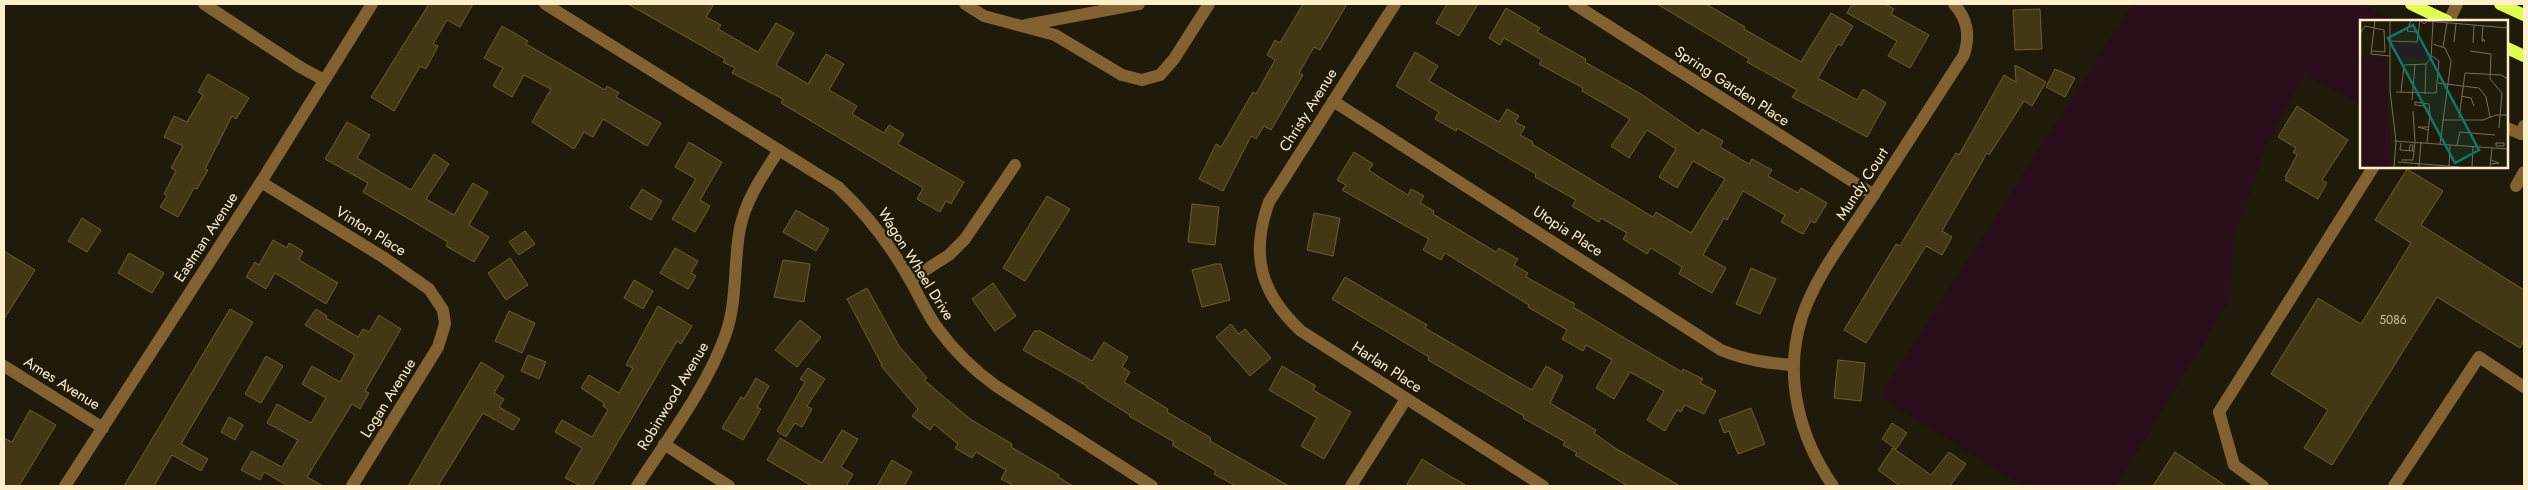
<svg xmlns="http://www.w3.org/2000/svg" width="2528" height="490" viewBox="0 0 2528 490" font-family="Jost,sans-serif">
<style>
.green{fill:#2a0e1b}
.building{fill:#423816;stroke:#705e27}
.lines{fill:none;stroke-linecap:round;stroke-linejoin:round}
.minor{stroke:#826233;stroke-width:12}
.major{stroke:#deff51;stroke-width:12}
.labels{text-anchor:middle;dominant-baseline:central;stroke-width:5;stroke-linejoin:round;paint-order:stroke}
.number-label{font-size:12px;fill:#d0c09d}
.street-label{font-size:15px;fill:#ffeeca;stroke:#201a0b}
.inset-road{fill:none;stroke:#796f57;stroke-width:1}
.view{fill:#0f766e;fill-opacity:0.15;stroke:#0f766e;stroke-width:2.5}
.inset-edge{fill:none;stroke:#ffeeca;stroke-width:2.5}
</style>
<rect width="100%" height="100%" fill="#201a0b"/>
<path class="green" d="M2133,4H2360L2397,21H2362V105L2304,75L2267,144L2234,235L2230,299L2116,486H2024L1880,396Z"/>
<g class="building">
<path d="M429,4H473L460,27L447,20L433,44L438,46L426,69L420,66L394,111L371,97Z"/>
<path d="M628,4H714L706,17L721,25L718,29L758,52L776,23L794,33L776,65L808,84L826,54L844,64L829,90L857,106L852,114L884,133L889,125L904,134L898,144L964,182L951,204L946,201L940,212L917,199L923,188L781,103L783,99L732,73L735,68L723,62L725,59Z"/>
<path d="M1303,4H1347L1320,50L1314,47L1299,73L1303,75L1271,130L1264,126L1256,139L1251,136L1223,191L1199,179L1216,144L1221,147L1253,92L1256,94L1275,60L1267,55L1275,40L1280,43Z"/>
<path d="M1447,4H1478L1459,36L1436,23Z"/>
<path d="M1657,4H1706L1745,27L1744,29L1801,62L1831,13L1853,26L1841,46L1838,44L1818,78L1857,100L1863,89L1886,103L1867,137L1792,97L1797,90L1747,62L1749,59Z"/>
<path d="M1852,4H1885L1894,9L1891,14L1929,35L1910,68L1888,56L1897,41L1847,13Z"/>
<path d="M1506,8L1540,28L1537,32L1586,59L1585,62L1641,94L1699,134L1702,129L1723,141L1720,147L1749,164L1752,159L1772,170L1768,176L1798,193L1801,188L1827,203L1815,223L1811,221L1803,234L1781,222L1785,215L1743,191L1727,220L1724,218L1703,255L1726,268L1712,293L1679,274L1682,267L1651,248L1647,254L1623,239L1627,233L1601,218L1599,222L1572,206L1576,200L1535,177L1536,174L1457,128L1456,131L1435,119L1439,112L1396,86L1415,52L1438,66L1429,81L1499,122L1507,109L1519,116L1515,122L1525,127L1520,135L1533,142L1532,144L1653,217L1656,212L1691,233L1725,179L1693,161L1677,188L1659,177L1676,149L1647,130L1629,158L1611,146L1630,119L1582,91L1583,88L1539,64L1542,60L1504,38L1500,45L1489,38Z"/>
<path d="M2040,9L2042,49L2015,50L2013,10Z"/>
<path d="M502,26L528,41L526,44L605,90L607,86L619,93L616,97L661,123L647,146L603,119L593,137L584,132L574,149L532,122L551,89L524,75L512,97L493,86L503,68L484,58Z"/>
<path d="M2015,65L2046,82L2032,106L2024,101L1989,155L1987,153L1942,231L1952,237L1942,255L1926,246L1866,343L1844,330L1896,244L1900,246L1956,153L1959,155L2004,75L2016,82Z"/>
<path d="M2055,69L2075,78L2065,97L2046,87Z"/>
<path d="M208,74L249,98L236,119L232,116L205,169L208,170L197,189L194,188L178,217L160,207L167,196L164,194L176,171L171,168L183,146L164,137L174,116L187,122L203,95L198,92Z"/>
<path d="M2297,106L2348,140L2322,180L2327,183L2318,199L2285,180L2287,178L2285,177L2297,155L2293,152L2296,148L2278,137Z"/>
<path d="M347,122L370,135L357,158L411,190L434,154L449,164L426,199L454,215L473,183L488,192L469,225L489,237L474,262L446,246L448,242L363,192L368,183L325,159Z"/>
<path d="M689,142L722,162L700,200L710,206L695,232L672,219L696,179L675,167Z"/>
<path d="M1354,152L1373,164L1369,170L1382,179L1408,195L1411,189L1424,196L1420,203L1434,211L1433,214L1496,252L1499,248L1518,259L1514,265L1528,273L1526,277L1575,304L1573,307L1621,336L1682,372L1683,369L1703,379L1700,383L1716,391L1704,414L1685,405L1681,412L1677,410L1665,431L1647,420L1664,391L1630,372L1614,399L1596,388L1612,360L1586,345L1583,351L1562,339L1567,330L1528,307L1529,305L1445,253L1441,260L1423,250L1429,239L1342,190L1346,185L1337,180Z"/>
<path d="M2407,169L2443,191L2421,225L2524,290V340L2520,348L2437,297L2332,465L2304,448L2328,410L2271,374L2318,298L2361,324L2411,243L2375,220Z"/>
<path d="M642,189L662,201L651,220L630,208Z"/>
<path d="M1047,196L1070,209L1025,281L1003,268Z"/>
<path d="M1192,204L1219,207L1215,245L1188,242Z"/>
<path d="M796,210L829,229L816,251L783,232Z"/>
<path d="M1314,213L1340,218L1333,256L1307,250Z"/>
<path d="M82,218L101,230L87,252L68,241Z"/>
<path d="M525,231L535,244L519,255L509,242Z"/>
<path d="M273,240L287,248L289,243L303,251L299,260L338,283L326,304L275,273L266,289L246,277L255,262L259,265Z"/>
<path d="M675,248L698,261L691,273L696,276L688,289L660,273Z"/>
<path d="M4,251L35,270L4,319Z"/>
<path d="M129,253L164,273L152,293L118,273Z"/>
<path d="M510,258L528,285L506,300L488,273Z"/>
<path d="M783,260L810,264L804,302L774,297Z"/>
<path d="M1215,264H1221L1230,300L1202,307L1192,270Z"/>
<path d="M1751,268L1776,279L1760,314L1736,304Z"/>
<path d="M1345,277L1427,325L1425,328L1532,390L1546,366L1563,376L1550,403L1596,430L1594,433L1615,448L1680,486H1628L1575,455L1577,453L1563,445L1565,442L1523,418L1524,416L1428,360L1429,357L1332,299Z"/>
<path d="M634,280L653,291L643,309L624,298Z"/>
<path d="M993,283L1016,316L995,331L972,299Z"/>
<path d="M867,288L899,346L927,378L924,380L970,419L1012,444L1011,447L1059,475L1058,477L1073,486H1014L1001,479L1006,470L976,452L972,458L955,448L958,444L934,424L930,430L912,416L918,409L881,366L882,365L847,299Z"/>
<path d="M658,306L692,326L681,344L677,341L592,486H581L565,478L582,448L555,432L562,420L592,437L608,410L603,406L604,403L581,388L589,375L619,393L633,368L626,365Z"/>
<path d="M230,309L253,322L181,444L208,459L201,471L172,455L154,486H124Z"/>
<path d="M316,309L327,316L326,318L358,337L363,329L369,332L379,315L401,329L365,391L369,393L360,409L352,404L307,477L323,486H288L264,472L260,480L241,470L252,451L282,467L298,440L267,423L277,404L311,423L326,398L302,384L312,366L340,382L355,355L305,325Z"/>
<path d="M509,311L535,323L522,353L495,341Z"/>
<path d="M800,320L821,337L797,367L775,350Z"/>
<path d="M1231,324L1239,334L1245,329L1271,358L1250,376L1216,337Z"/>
<path d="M1034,331H1040L1092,361L1104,342L1128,357L1122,367L1130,372L1124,382L1168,409L1167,412L1211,438L1210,441L1289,486H1236L1214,474L1216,471L1172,445L1174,442L1129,416L1130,415L1086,387L1087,386L1023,350Z"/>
<path d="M528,355L546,362L539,379L521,371Z"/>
<path d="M266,356L283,366L261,403L245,394Z"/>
<path d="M1838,360L1865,363L1861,401L1834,398Z"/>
<path d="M481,362L504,376L494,393L504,399L499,407L520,419L513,430L483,413L438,486H408Z"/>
<path d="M1282,366L1316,386L1313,390L1351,412L1324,459L1301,446L1317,418L1269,390Z"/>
<path d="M808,368L825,379L807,406L812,409L802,427L795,423L786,437L777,431L805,382L800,379Z"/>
<path d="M756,378L769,386L757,407L761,409L743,440L722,428L741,397L744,399Z"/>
<path d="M1751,408L1765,444L1738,454L1729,431L1724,433L1719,420Z"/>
<path d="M30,410L56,425L19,486H4V438L12,442Z"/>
<path d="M229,417L243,425L235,440L221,432Z"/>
<path d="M1892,423L1907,433L1896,449L1882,439Z"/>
<path d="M842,430L858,439L841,467L853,474L846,486H812L767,460L780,438L822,463Z"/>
<path d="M1893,448L1931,475L1949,452L1966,464L1950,486H1900L1878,470Z"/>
<path d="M2175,452L2226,486H2153Z"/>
<path d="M1422,459L1443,472L1467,486H1406Z"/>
<path d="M892,460L912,472L904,486H877Z"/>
</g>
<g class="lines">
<g class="minor">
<path d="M204,4L300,67L324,80"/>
<path d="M545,4L838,187C867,214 891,246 910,280C920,297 927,315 939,330C955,352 974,370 996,386L1152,486"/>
<path d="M965,4L984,16L1055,35L1122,75L1142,80L1160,75L1174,59L1209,4"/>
<path d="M1395,4L1269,202C1250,254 1260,293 1301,331L1543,486"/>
<path d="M1574,4L1874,195"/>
<path d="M2449,21L2457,4"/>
<path d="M1026,25L1139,4"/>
<path d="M1333,101L1721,350C1745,360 1767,363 1793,365"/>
<path d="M2507,128L2521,134L2524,126"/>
<path d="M261,182L383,257L429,289L443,310L445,324L438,347L352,486"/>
<path d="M2516,186L2524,172"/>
<path d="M910,280L949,255L965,239L1015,165"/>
<path d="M4,366L103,428"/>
<path d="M664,444L729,486"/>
<path d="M65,486L261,182L372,4"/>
<path d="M637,486C666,441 707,387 725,336C738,301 733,264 740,228C746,199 763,175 779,150"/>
<path d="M1351,486L1406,399"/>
<path d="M1833,486C1799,437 1783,376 1802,317C1816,275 1847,236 1871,199C1902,151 1933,103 1964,55C1970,35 1968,20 1954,4"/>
<path d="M2263,486L2234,465L2219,412L2374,166"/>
<path d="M2394,486L2479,357L2524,387"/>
</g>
<g class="major">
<path d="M2411,4L2447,21"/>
<path d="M2500,4L2524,15"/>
<path d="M2507,48L2524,56"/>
</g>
</g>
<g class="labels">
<g class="number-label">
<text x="2393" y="320">5086</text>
</g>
<g class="street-label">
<text transform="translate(1732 86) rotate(33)">Spring Garden Place</text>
<text transform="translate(1308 110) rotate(-58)">Christy Avenue</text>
<text transform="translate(1862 184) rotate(-57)">Mundy Court</text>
<text transform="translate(371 231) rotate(32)">Vinton Place</text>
<text transform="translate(1568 231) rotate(33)">Utopia Place</text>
<text transform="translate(206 237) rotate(-57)">Eastman Avenue</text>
<text transform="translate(916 264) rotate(58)">Wagon Wheel Drive</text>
<text transform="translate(1387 367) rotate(33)">Harlan Place</text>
<text transform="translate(62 383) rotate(32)">Ames Avenue</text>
<text transform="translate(673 396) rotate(-59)">Robinwood Avenue</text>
<text transform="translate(388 398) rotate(-58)">Logan Avenue</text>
</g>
</g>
<g transform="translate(2360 20)">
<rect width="148" height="148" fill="#201a0b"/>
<path d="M38,21V27L66,25L65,39L33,37V22ZM0,35L26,38L27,97L31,114L30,147L0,145Z" fill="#2a0e1b"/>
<path class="inset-road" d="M15,0L11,34L30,36M30,0V71L36,121L34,147M51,0L47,11L58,12M56,0L148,8M0,14L5,6L24,10L25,32L12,31M122,18L125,21H122V18L123,6M30,21L57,22L60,0L64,4L67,1M94,22L96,4M113,23L114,5M73,24L85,28L91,41L80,124M83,27L87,3M110,31L131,34L130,59L142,73L139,108M66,44L71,38L73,2M105,53L141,55L148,59M78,63L119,68L126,77L130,97M36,72L76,73L79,41L72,36M41,72L44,45L66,44M65,74L66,44M101,76L111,78L114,86M52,80L55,45M53,91L55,122M99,98L105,53M82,100H123L136,95H148M68,110L58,107H69M34,121L148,129M41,123L40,130L54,131L55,122M67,123L70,94L69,84L55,82V85L65,86L69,92M136,123H144V126H136ZM97,125L100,112L135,115M49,131L50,125H53L52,131M41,140H53L54,131M38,142L100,147M131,144L139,143L131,140M89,146L90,125M59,147L61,122M112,147L113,127M130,147L132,128"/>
<path class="view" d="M53,5L119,130L95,143L28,18Z"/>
<rect width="148" height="148" class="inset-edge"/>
</g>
<rect width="2528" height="490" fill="none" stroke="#ffeeca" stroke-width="10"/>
</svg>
